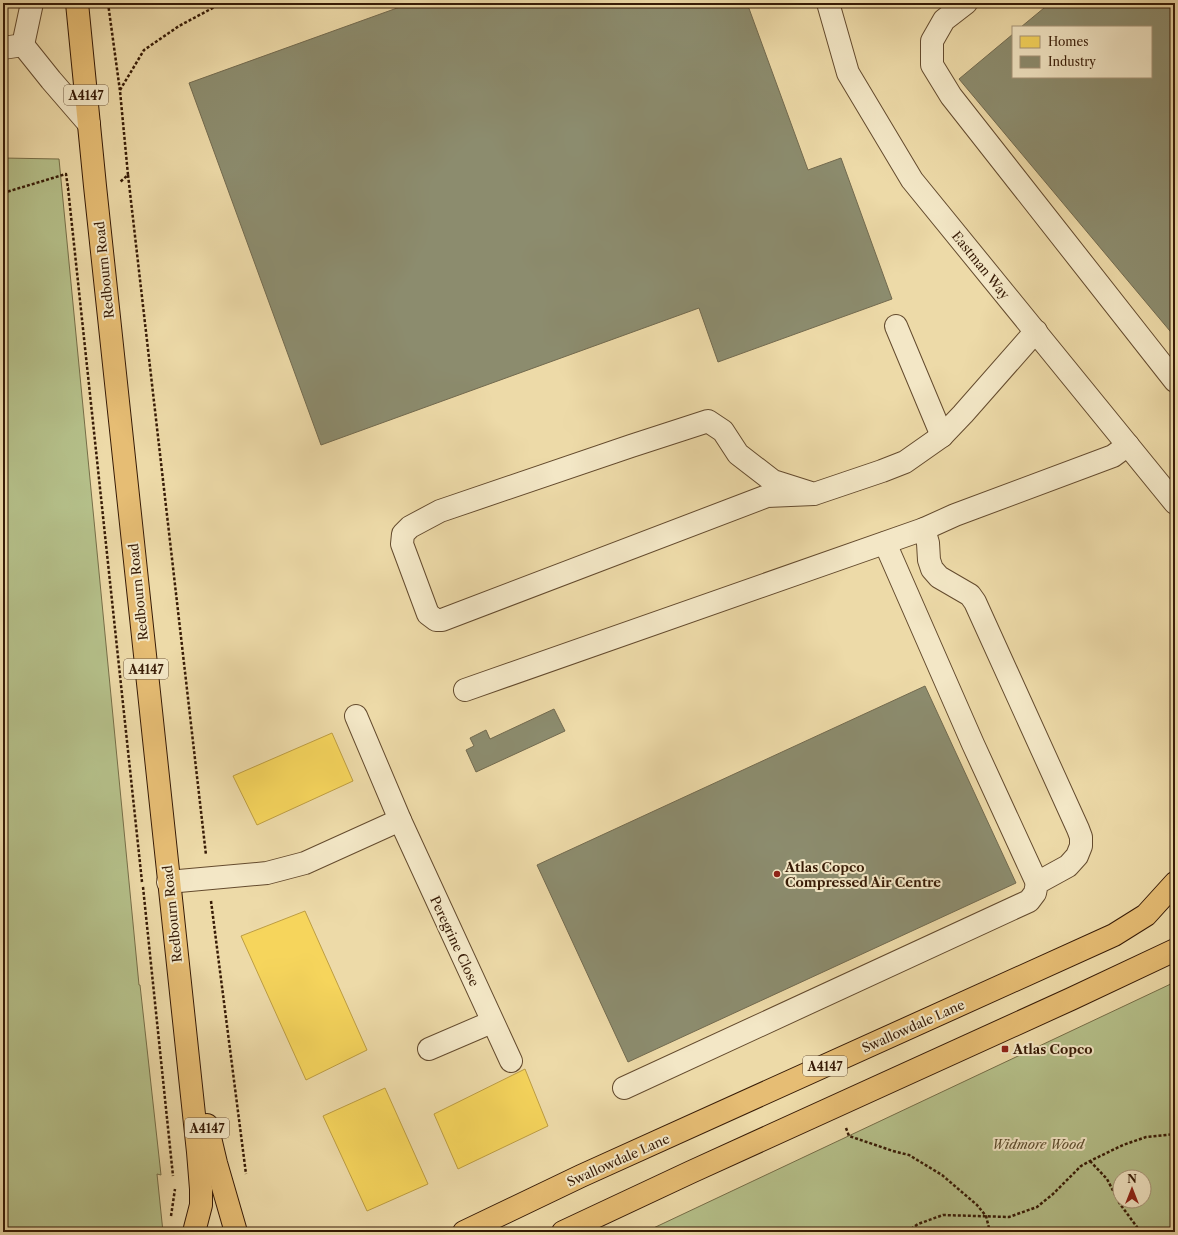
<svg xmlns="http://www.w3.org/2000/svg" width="1178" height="1235" viewBox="0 0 1178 1235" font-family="'Libre Caslon Text',serif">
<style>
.green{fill:#b5c08a;stroke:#766e48;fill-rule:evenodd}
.homes{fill:#f6d55c;stroke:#bd9d42}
.industry{fill:#8c8c6e;stroke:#726a4f}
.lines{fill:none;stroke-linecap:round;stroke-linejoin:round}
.minor-casing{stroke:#644b2e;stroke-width:24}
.major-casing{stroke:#371b06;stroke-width:24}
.path{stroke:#371b06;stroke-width:2.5;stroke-dasharray:3 2;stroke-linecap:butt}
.minor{stroke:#f3e7c6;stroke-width:22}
.major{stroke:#e6bd74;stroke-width:22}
.poi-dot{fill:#8f2418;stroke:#f3e7c6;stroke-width:1.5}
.labels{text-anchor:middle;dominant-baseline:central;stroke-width:4;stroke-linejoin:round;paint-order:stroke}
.shield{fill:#f3e7c6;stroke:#6f5840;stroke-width:1}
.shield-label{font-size:12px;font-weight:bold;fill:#371b06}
.street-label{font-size:13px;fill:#371b06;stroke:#f3e7c6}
.poi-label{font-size:13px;font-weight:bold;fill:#371b06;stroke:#f3e7c6;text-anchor:start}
.park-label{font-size:13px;font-style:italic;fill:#5d4d2e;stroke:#f3e7c6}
</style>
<rect width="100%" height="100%" fill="#eddaa8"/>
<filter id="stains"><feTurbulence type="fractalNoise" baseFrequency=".005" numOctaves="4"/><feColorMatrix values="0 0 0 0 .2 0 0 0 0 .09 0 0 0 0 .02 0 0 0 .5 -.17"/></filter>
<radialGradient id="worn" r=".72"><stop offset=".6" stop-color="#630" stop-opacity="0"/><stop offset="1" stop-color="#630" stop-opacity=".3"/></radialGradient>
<g class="green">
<path d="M3,158L59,159L139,985H140L161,1175L157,1174L163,1232H3Z"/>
<path d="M1175,982V1232H645ZM1120,1177H1144V1201H1120Z"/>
</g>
<g class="homes">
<path d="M332,733L353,781L257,825L233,776Z"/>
<path d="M305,911L367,1050L306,1080L241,936Z"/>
<path d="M525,1069L548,1126L458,1169L434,1114Z"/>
<path d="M385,1088L428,1184L367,1211L323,1116Z"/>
</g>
<g class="industry">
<path d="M411,3H747L808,170L841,158L892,299L718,362L699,308L321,445L189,83Z"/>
<path d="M1050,3H1175V337L959,79L1013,34V77H1151V27H1021Z"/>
<path d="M925,686L1016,883L628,1062L537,865Z"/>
<path d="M554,709L565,731L476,772L466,750L474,746L470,738L486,730L490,739Z"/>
</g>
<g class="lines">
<defs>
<g id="minor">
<path d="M828,3L848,73L912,180L1175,503"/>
<path d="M966,3L944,20L932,41V65L951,96L1175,381"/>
<path d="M23,45L51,80L89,124"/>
<path d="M3,48L23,45L32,3"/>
<path d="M896,326L942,436"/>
<path d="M814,494L773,481L738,454L723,431L708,421L631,446L440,511L410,527L403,534L402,544L428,614L436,620H442L767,496L814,494L882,471L905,462L942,436L963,414L1036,331"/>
<path d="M885,543L973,744L1037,883"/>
<path d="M465,690L924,529L955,515L1113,456L1128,445"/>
<path d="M356,716L400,820L511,1061"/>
<path d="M168,882L267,873L305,863L400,820"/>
<path d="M429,1049L492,1022"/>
<path d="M624,1088L1029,901L1035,893L1037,883L1068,866L1077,856L1081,846V837L1078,829L975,602L970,595L939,577L932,569L929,560L928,543L924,529"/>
</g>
<g id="major">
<path d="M77,3L95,186L198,1152L201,1189V1205L194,1232"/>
<path d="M207,1125L216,1163L236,1232"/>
<path d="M464,1232L581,1176L1114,935L1146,915L1175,883"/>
<path d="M563,1232L691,1172L1071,999L1175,950"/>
</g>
</defs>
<use href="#minor" class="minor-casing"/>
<use href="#major" class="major-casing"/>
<g class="path">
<path d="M108,3L120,91L128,175L120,182"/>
<path d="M120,90L144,50L179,26L222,3"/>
<path d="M128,175L206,855"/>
<path d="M68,188L142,882"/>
<path d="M3,193L66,174L68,188H69"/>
<path d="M143,887L173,1176"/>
<path d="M211,901L246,1174"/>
<path d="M846,1128L849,1136L893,1151L909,1155L942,1175L977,1205L986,1216L990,1232"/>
<path d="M1090,1161L1107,1179L1120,1204L1137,1227L1138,1232"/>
<path d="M171,1216L175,1189"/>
<path d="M907,1232L918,1224L943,1215L1009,1217L1037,1207L1053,1194L1081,1166L1090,1161L1123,1145L1146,1137L1175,1134"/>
<path d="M1171,1232L1175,1218"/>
</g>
<use href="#minor" class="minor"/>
<use href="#major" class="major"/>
</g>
<g class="poi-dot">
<circle cx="777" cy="874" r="4"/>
<rect x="1001" y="1045" width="8" height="8" rx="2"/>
</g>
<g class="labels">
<g class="shield">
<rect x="64" y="85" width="44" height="20" rx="3"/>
<rect x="124" y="659" width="44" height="20" rx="3"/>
<rect x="803" y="1056" width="44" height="20" rx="3"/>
<rect x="185" y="1118" width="44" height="20" rx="3"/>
</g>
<g class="shield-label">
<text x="86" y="95">A4147</text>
<text x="146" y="669">A4147</text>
<text x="825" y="1066">A4147</text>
<text x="207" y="1128">A4147</text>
</g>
<g class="street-label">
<text transform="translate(981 265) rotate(51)">Eastman Way</text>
<text transform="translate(104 270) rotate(-96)">Redbourn Road</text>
<text transform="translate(138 592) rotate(-96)">Redbourn Road</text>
<text transform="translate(172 914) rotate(-96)">Redbourn Road</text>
<text transform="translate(455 941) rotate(65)">Peregrine Close</text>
<text transform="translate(913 1026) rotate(-24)">Swallowdale Lane</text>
<text transform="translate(618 1160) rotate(-24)">Swallowdale Lane</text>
</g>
<g class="poi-label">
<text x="785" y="867">Atlas Copco<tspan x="785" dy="15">Compressed Air Centre</tspan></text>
<text x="1013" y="1049">Atlas Copco</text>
</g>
<g class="park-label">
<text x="1038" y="1144">Widmore Wood</text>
</g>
</g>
<rect width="1178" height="1235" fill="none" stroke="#eddaa8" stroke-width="16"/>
<rect x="4" y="4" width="1170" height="1227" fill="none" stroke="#371b06" stroke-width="2"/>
<rect x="8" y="8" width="1162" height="1219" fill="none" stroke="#371b06"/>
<rect x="1012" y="26" width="140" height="52" fill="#f3e7c6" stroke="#a89579"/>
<rect x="1020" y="36" width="20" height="12" fill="#f6d55c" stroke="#a89579"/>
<text x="1048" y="46" font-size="12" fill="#371b06">Homes</text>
<rect x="1020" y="56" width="20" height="12" fill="#8c8c6e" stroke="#a89579"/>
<text x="1048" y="66" font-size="12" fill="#371b06">Industry</text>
<g transform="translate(1132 1189)"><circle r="19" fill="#f3e7c6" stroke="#a89579"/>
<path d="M0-3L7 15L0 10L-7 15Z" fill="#8f2418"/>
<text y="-6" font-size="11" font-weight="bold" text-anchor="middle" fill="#371b06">N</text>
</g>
<rect width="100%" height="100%" filter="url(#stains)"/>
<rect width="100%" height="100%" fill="url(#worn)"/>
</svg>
